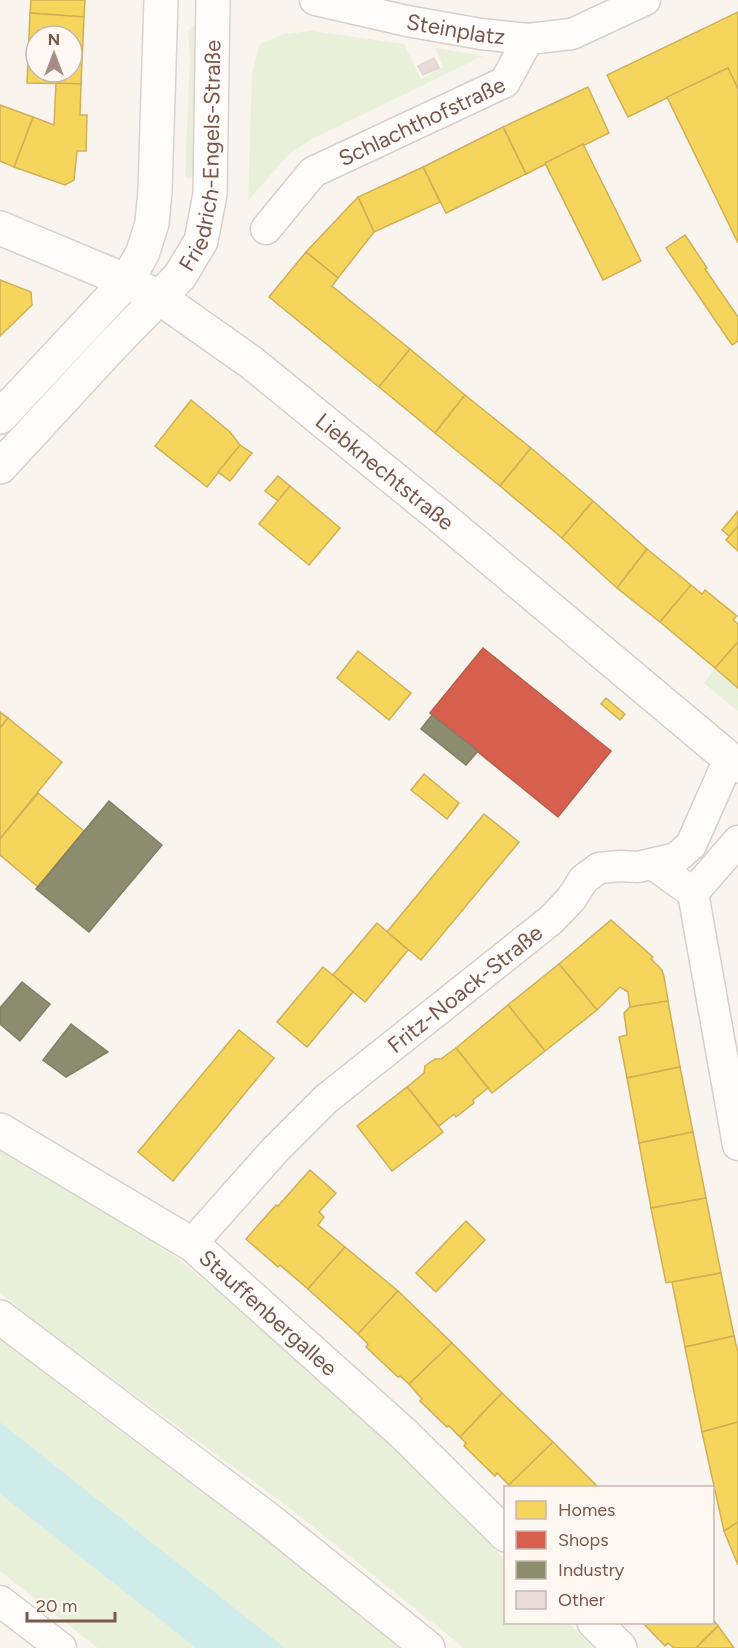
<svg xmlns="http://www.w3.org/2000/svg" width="738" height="1648" viewBox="0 0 738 1648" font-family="Figtree,sans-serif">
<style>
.green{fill:#e8f0d9}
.water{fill:#cfecea}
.homes{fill:#f6d55c;stroke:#d1af57;stroke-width:1.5;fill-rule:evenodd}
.shops{fill:#d6604d;stroke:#ba5d4c;stroke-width:1.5}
.industry{fill:#8c8c6e;stroke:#877c64;stroke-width:1.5}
.building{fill:#e6dbd6;stroke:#e3d6d0;stroke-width:1.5}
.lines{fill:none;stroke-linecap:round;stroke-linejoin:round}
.minor-casing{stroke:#d8cfca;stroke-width:33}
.tertiary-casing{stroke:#d8cfca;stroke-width:36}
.secondary-casing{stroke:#dad0cc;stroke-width:36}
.minor{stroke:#fefdfc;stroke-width:30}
.tertiary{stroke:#fefdfc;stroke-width:33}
.secondary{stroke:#fefdfc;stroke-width:33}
.labels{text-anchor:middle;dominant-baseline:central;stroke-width:6;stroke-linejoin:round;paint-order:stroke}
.street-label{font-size:22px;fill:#7a564b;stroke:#fff8f2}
</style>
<rect width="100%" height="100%" fill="#f9f4ee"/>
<g class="green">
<path d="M193,26L199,28L198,179L185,178L190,57L188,31Z"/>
<path d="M312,31L404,44L421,79L443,67L435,48L483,56L312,139L288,155L248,201L252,74L260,44L284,34Z"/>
<path d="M715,668L738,688V711L704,683Z"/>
<path d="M0,1149L97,1206L177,1258L257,1323L373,1422L505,1560L506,1622L568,1623L594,1648H464L291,1509L40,1326L0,1293Z"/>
<path d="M0,1337L74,1396L410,1648H285L0,1422Z"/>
<path d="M0,1494L196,1648H98L0,1571Z"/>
</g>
<path class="water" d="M0,1422L285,1648H196L0,1494Z"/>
<g class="homes">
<path d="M31,0H85L84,17L30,13Z"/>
<path d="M738,12V89L728,68L628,117L607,75Z"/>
<path d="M30,13L84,17L81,84L27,83ZM36,36H72V72H36Z"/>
<path d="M728,68L738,89V243L667,97Z"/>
<path d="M56,83L81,84L80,115H87L86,151H77L74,180L65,185L14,167L33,117L54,125Z"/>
<path d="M588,87L609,133L526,174L503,127Z"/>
<path d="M0,105L33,117L14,167L0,161Z"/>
<path d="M503,127L526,174L446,213L423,167Z"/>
<path d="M583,144L641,261L603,280L545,163Z"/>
<path d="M423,167L440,202L374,232L358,197Z"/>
<path d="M358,197L374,232L338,278L306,252Z"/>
<path d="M685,235L707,268L705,269L738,317V341L732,345L666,248Z"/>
<path d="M306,252L338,278L332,286L410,349L379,387L269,297Z"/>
<path d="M0,280L31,292L32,305L0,336Z"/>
<path d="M410,349L465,395L435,433L379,387Z"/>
<path d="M465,395L531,448L500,486L435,433Z"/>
<path d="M191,400L230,432L240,445L207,487L155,446Z"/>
<path d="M240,445L252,453L230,481L218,472Z"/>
<path d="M531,448L593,501L562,538L500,486Z"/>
<path d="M278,476L290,486L278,501L265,491Z"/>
<path d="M290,486L340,528L309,565L259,524Z"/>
<path d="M593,501L647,549L617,588L562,538Z"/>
<path d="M738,511V526L729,536L722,530Z"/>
<path d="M738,526V551L726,540Z"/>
<path d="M647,549L691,585L660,622L617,588Z"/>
<path d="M691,585L702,594L705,590L737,616L733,620L738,624V642L715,668L660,622Z"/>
<path d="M738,642V688L715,668Z"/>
<path d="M358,651L411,693L389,720L337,678Z"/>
<path d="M606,698L625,714L620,720L601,704Z"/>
<path d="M0,712L8,718L0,728Z"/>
<path d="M8,718L62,762L0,839V728Z"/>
<path d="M424,774L459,803L447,819L411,790Z"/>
<path d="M38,793L84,831L38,887L0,855V839Z"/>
<path d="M484,814L519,842L421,960L387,932Z"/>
<path d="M611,920L653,957L651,959L662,970L664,977L668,1001L630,1007L628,992L620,987L597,1010L559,964Z"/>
<path d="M377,923L408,950L365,1002L333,975Z"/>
<path d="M559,964L597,1010L545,1051L508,1005Z"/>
<path d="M323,967L353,992L307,1047L277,1022Z"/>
<path d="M668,1001L680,1067L627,1078L619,1037L627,1035L624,1013L630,1007Z"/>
<path d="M508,1005L545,1051L492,1093L456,1048Z"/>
<path d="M239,1030L274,1058L173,1181L138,1152Z"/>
<path d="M456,1048L488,1088L473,1100L474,1103L456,1117L454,1114L439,1126L407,1087L424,1073L425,1066L435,1059H441Z"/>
<path d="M680,1067L693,1132L639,1143L627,1078Z"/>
<path d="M407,1087L443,1132L392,1171L357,1126Z"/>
<path d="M693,1132L706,1198L651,1208L639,1143Z"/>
<path d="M310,1170L336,1193L319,1212L324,1217L318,1225L345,1247L308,1289L280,1265L278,1267L246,1239L276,1205L278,1206Z"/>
<path d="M706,1198L721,1273L666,1283L651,1208Z"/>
<path d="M466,1221L485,1240L436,1292L416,1273Z"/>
<path d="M345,1247L398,1291L358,1334L308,1289Z"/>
<path d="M721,1273L734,1336L685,1347L672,1282Z"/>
<path d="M398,1291L452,1343L409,1384L400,1376L398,1377L366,1347L368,1344L358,1334Z"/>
<path d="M734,1336L738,1352V1422L702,1432L685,1347Z"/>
<path d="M452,1343L502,1393L460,1437L449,1426L447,1427L420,1401L422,1399L409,1384Z"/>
<path d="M502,1393L553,1442L509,1485L497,1473L495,1476L464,1446L466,1443L460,1437Z"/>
<path d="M738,1422V1522L724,1531L702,1432Z"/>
<path d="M553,1442L599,1488H512L509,1485Z"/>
<path d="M738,1522V1565L724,1531Z"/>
<path d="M712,1618L718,1626L696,1648H674L668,1643L665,1646L642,1622H712Z"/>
<path d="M718,1626L734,1648H696Z"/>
</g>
<path class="shops" d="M483,648L611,751L558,817L430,713Z"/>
<g class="industry">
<path d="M432,715L478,751L466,765L421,729Z"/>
<path d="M109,801L162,845L89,932L36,889Z"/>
<path d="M22,982L50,1004L20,1041L0,1024V1008Z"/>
<path d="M71,1024L108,1052L66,1077L43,1060Z"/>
</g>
<path class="building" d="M434,58L439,68L423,75L418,66Z"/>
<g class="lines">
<defs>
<g id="minor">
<path id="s1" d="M315,0L407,21L481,34L528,39L572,34L645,0"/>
<path id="s2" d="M266,229L313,172L505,82L528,39"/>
<path d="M653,864L693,893L738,1145"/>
<path d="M693,893L738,841"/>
<path id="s3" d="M193,1245L203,1231L275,1150L326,1099L551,920L571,899L584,879L599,868L621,866L638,867L659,862L676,858L691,845L729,759"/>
<path d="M0,1601L61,1648"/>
</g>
<g id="tertiary">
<path id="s4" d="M0,228L127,281L160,298L252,363L441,517L738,766"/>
</g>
<g id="secondary">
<path d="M0,417L127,281L143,252L152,223L155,191L161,0"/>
<path id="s5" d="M0,467L109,349L180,276L201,241L210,194L213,0"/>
<path id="s6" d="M0,1130L193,1245L404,1434L506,1535"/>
<path d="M0,1317L269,1520L428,1648"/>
<path d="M594,1622L620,1648"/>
</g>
</defs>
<use href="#minor" class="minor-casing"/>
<use href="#tertiary" class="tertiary-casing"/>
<use href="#secondary" class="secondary-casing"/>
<use href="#minor" class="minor"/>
<use href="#tertiary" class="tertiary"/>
<use href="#secondary" class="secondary"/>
</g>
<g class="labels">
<g class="street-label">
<text stroke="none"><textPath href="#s1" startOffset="144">Steinplatz</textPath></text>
<text stroke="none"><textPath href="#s2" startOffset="194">Schlachthofstraße</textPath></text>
<text stroke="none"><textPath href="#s5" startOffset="388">Friedrich-Engels-Straße</textPath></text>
<text stroke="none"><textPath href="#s4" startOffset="459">Liebknechtstraße</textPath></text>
<text stroke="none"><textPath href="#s3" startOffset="375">Fritz-Noack-Straße</textPath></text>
<text stroke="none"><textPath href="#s6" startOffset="326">Stauffenbergallee</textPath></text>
</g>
</g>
<rect x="504" y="1486" width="210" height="138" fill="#fff8f2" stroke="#cab7af" stroke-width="1.5"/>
<rect x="516" y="1501" width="30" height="18" fill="#f6d55c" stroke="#cab7af" stroke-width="1.5"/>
<text x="558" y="1516" font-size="18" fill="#7a564b">Homes</text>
<rect x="516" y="1531" width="30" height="18" fill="#d6604d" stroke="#cab7af" stroke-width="1.5"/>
<text x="558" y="1546" font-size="18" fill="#7a564b">Shops</text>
<rect x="516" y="1561" width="30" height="18" fill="#8c8c6e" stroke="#cab7af" stroke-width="1.5"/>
<text x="558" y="1576" font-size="18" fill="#7a564b">Industry</text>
<rect x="516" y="1591" width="30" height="18" fill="#e6dbd6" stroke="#cab7af" stroke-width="1.5"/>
<text x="558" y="1606" font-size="18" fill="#7a564b">Other</text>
<g transform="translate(54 54)"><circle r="28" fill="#fff8f2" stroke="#cab7af" stroke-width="1.5"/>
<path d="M0-4.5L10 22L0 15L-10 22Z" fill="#a68d84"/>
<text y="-9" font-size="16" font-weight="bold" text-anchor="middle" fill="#7a564b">N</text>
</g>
<path d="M27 1612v9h88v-9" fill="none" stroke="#7a564b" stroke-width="3"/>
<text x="36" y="1612" font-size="18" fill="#7a564b" stroke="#fff8f2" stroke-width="4.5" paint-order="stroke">20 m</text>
</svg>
